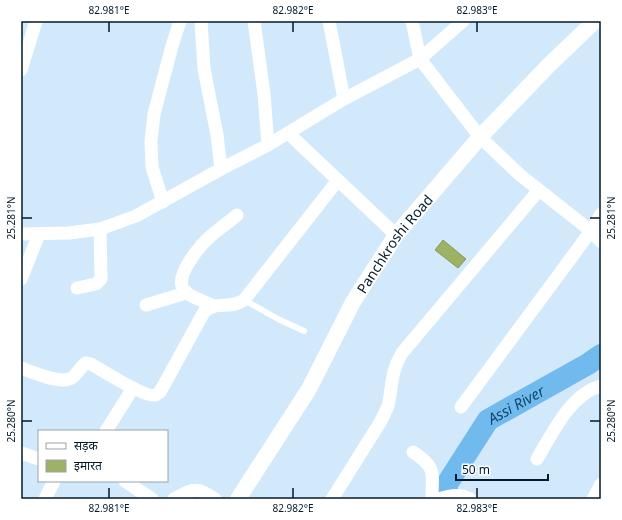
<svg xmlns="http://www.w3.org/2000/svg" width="622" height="520" viewBox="0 0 622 520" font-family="'Noto Sans','Noto Sans Devanagari',sans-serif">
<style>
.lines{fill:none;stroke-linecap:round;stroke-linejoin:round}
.river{stroke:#71baed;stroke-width:22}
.building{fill:#9eb265;stroke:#88985b}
.service{stroke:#fff;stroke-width:6}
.minor{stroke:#fff;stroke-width:13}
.tertiary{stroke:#fff;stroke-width:16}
.ticks{fill:none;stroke:#031a2a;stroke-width:1.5}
.labels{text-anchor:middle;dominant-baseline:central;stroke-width:4;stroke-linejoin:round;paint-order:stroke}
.street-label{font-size:14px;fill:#031a2a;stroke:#fff}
.water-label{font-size:15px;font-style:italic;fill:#124a6c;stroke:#fff}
.neatline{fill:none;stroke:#031a2a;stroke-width:1.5}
.ticks-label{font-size:10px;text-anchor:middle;fill:#031a2a}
</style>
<rect width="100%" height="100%" fill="#d2e9fb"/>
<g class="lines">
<path class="river" id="s1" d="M446,499L447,484L488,420L588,364L601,355"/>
</g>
<path class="building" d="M443,240L466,259L458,268L435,250Z"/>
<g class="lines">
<path class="service" d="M244,300L280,320L304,331"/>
<g class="minor">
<path d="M201,21L204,69L217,135L221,169"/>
<path d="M254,21L264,94L268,145"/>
<path d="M329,21L344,99"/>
<path d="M412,21L420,59L480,137L520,175L591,231L601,242"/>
<path d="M21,70L36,21"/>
<path d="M288,133L396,235"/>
<path d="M163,202L152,167L151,141L154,114L172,46L180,21"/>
<path d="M21,234L69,233L100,229L136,216L221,169L268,145L344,99L420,59L463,21"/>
<path d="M21,279L39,234"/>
<path d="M77,288L96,284L101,279L100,229"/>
<path d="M146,305L186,293"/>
<path d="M214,306C206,302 189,297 184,290C173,276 202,243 213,234C220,228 229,222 237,215"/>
<path d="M21,368C33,372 62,386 73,377C78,373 80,367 86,363L91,364C101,370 146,398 155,395C157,395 158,393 160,392L204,312C215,300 230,310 244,300L338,180"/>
<path d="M461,407L591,231L601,214"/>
<path d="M106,431L133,388"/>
<path d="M413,452C437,468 432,472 432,499"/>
<path d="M21,453L39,459"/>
<path d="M537,459C552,434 571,393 601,386"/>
<path d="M125,481L152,499"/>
<path d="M45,499L54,481"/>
<path d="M174,499C193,489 196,486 215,499"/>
<path d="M332,499L381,421C383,416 386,411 388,406C393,385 390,373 402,353L539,190"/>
<path d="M438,499C450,496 459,493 470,499"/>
<path d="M593,499L601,484"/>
</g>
<path class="tertiary" id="s2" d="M238,499L309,389L353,302L396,235L480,137L549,65L595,21"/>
</g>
<path class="ticks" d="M109,22V32M293,22V32M477,22V32M22,218H32M590,218H600M22,421H32M590,421H600M109,488V498M293,488V498M477,488V498"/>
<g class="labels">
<g class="street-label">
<text stroke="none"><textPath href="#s2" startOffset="300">Panchkroshi Road</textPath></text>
</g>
<g class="water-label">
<text stroke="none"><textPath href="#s1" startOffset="123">Assi River</textPath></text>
</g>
</g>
<rect width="622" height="520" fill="none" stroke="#ffffff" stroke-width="44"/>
<rect x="38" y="430" width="130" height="52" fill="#ffffff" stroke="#9aa3aa"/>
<rect x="46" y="443" width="20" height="6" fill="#ffffff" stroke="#9aa3aa"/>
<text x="74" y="450" font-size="12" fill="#031a2a">सड़क</text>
<rect x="46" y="460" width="20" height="12" fill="#9eb265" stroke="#9aa3aa"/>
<text x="74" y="470" font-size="12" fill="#031a2a">इमारत</text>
<path d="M456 474v6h92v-6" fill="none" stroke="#031a2a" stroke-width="2"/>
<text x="462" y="474" font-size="12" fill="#031a2a" stroke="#ffffff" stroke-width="3" paint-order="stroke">50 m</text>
<rect x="22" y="22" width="578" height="476" class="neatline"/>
<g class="ticks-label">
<text x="109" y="14">82.981°E</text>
<text x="293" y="14">82.982°E</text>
<text x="477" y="14">82.983°E</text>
<text transform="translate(11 218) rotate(-90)" y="4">25.281°N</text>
<text transform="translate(611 218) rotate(-90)" y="4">25.281°N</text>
<text transform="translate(11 421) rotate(-90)" y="4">25.280°N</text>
<text transform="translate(611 421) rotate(-90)" y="4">25.280°N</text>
<text x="109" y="512">82.981°E</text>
<text x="293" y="512">82.982°E</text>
<text x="477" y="512">82.983°E</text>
</g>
</svg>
